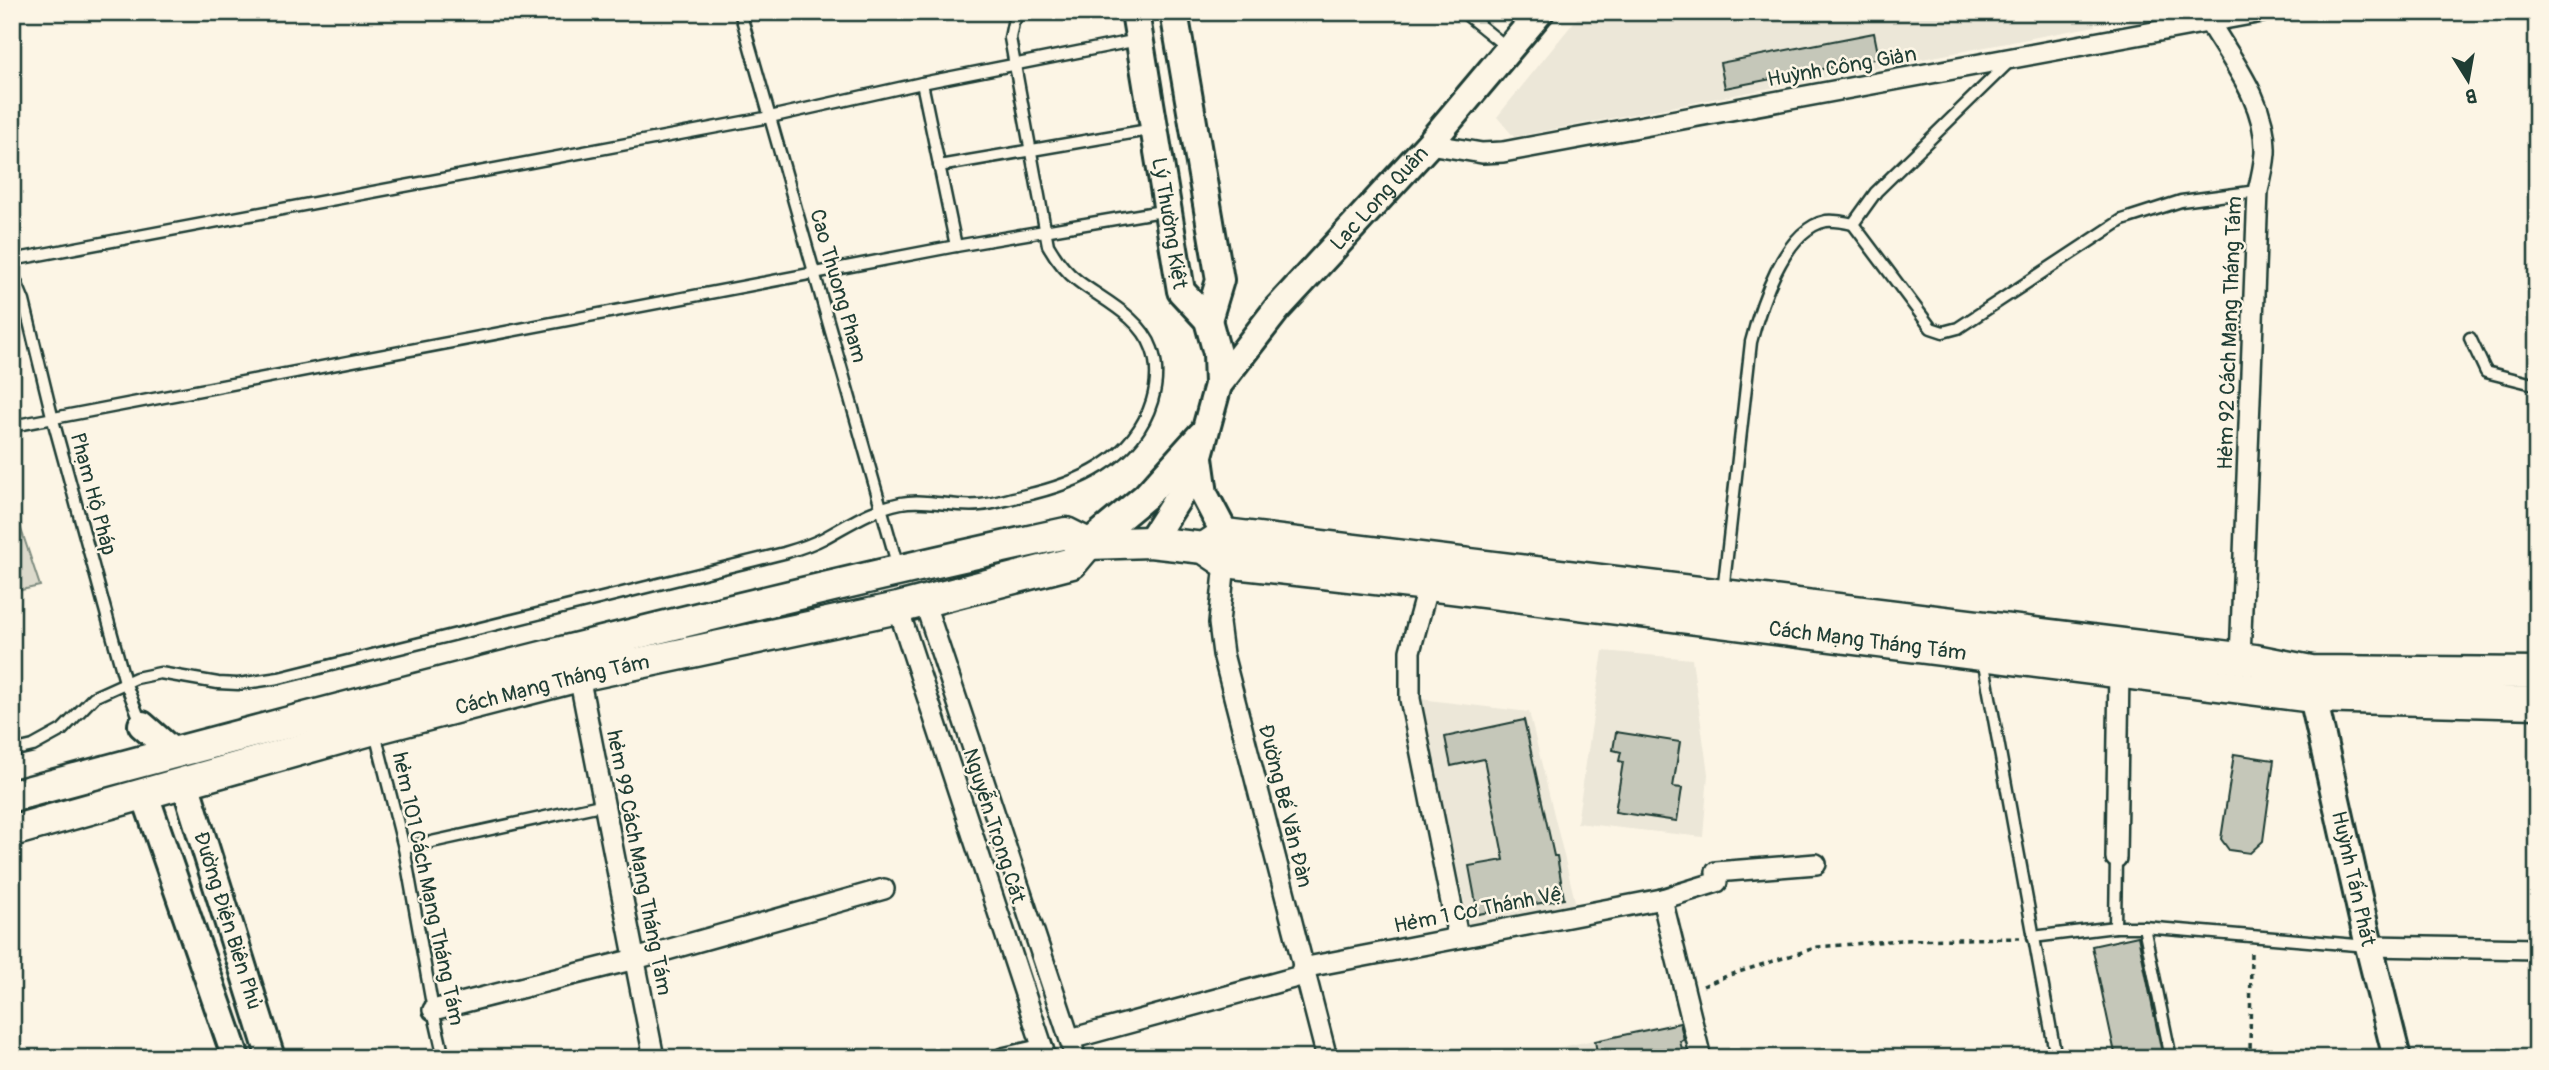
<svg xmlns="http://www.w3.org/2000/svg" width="2549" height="1070" viewBox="0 0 2549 1070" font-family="Pangolin,sans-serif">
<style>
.built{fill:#ece7d8}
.green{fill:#dcdacc;stroke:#7e8c80;stroke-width:2}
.building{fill:#c5c7b9;stroke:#1f3d34;stroke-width:2}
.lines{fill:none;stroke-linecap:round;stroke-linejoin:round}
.lane-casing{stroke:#1f3d34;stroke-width:15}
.street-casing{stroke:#1f3d34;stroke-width:24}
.secondary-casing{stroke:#1f3d34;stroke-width:32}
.primary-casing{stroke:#1f3d34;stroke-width:35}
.path{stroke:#1f3d34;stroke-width:3.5;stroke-dasharray:5 5;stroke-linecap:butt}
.lane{stroke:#fcf5e5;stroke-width:10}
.street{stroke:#fcf5e5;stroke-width:19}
.secondary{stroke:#fcf5e5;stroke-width:26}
.primary{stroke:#fcf5e5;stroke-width:30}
.labels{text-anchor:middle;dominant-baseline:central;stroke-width:5;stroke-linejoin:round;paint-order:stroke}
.street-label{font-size:21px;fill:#1f3d34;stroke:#fcf5e5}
</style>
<rect width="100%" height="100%" fill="#fcf5e5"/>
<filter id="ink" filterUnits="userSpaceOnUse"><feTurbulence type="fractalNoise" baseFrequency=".0143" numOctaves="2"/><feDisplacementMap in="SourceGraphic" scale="14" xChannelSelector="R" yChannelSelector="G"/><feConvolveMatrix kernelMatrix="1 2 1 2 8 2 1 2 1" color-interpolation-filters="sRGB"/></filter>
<g filter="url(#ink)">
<g class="built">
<path d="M1582,12H2092L2095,26L1514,137L1497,117Z"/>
<path d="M1603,651L1692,659L1708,774L1703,837L1577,823Z"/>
<path d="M1420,699L1529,712L1576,905L1469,925Z"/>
<path d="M1692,1018L1701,1058H1513Z"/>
</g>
<path class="green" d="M12,502L40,586L12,592Z"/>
<g class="building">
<path d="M1874,33L1879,58L1725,88L1720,63Z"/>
<path d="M1524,720L1554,856H1557L1564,899L1478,914L1469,866L1504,860L1484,759L1451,766L1445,737Z"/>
<path d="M1616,732L1680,742L1673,787L1682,788L1677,821L1615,812L1623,762L1619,761L1621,752L1613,750Z"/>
<path d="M2234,754L2274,760L2263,841L2250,853L2229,850L2221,839Z"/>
<path d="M2138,936L2163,1058H2116L2092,946Z"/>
<path d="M1680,1023L1684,1040L1680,1041L1684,1058H1626L1625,1053L1598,1058L1595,1041Z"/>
</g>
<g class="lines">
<defs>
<g id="lane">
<path d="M740,12L898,567"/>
<path d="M1463,12L1509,49"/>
<path d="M2009,62L1876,192L1853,224L1931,328L1943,332L1958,328L2122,220L2181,201L2258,191"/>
<path d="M922,83L956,246"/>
<path d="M939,166L1154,129"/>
<path d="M12,260L770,117L922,83L1138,40"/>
<path d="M12,272L24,301L53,420L125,682L142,725"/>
<path d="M2470,338L2486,372L2537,385"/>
<path d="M12,426L956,246L1168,210"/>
<path d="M1723,592L1751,342C1760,307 1784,229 1826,221C1835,220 1844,222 1853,224"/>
<path d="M1983,659L2056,1058"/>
<path d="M375,733L404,848L433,1010L444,1058"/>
<path d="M12,751L33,746L62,730L94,697L136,678L160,673L218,683L238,684L279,678L784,553C798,549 811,545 824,538C850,524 871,509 901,503C926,498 954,508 980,505C994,504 1008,499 1022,496C1077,484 1134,460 1152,401C1157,384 1158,366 1152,349C1141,317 1103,300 1078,281C1066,272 1056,259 1048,245L1010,38L1013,23L1019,12"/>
<path d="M404,848L605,804"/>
<path d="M2115,927L2116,858"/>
<path d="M2144,927L2171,1058"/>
<path d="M2033,937L2115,927H2144L2368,946"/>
</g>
<g id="street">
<path d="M2209,22C2233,62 2267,104 2265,153C2264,165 2261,179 2258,191L2240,659"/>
<path d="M1429,144L1482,153L1503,152L2262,12"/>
<path d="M1225,562L1219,623L1223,654L1327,1058"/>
<path d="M1428,585L1410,651V699L1458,937"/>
<path d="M924,601L1076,1058"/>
<path d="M898,608L1046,1058"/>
<path d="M579,676L654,1058"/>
<path d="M2116,858L2119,672"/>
<path d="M1662,899L1701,1058"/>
<path d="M2369,946L2537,949"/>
<path d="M1302,968L1662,899L1717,882L1716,872L1816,864"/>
<path d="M433,1010L635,959L884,889"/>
<path d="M1070,1039L1304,975"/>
<path d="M1003,1058L1043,1049"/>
</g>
<g id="secondary">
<path id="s1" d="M1135,12L1181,291L1208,320L1217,353L1218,385L1199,455L1187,484L1150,542"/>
<path d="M1174,12L1220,280L1208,320"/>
<path id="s2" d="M1218,385L1277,309L1429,144L1540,12"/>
<path d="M1199,458L1204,494L1225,534"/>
<path d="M1088,544L1146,496L1201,435"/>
<path id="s3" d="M2313,697L2369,946L2397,1058"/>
<path d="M142,725L174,753"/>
<path id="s4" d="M185,783L271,1058"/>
<path d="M145,795L236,1058"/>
</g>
<g id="primary">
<path d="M1204,548L1225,534L2255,660L2311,671L2537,673"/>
<path id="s5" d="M12,796C362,702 712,610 1066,533L1088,544L1150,542L1204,548L1225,562L1428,585L2313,697L2537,703"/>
<path id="s6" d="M12,831L374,729L579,676L898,608L1072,563L1088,544"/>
</g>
</defs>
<use href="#lane" class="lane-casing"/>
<use href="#street" class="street-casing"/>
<use href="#secondary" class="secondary-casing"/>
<use href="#primary" class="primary-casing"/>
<g class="path">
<path d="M1703,986L1729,975L1818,947L1901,940L2020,938"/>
<path d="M2250,1058L2251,948"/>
</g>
<use href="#lane" class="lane"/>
<use href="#street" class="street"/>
<use href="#secondary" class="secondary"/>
<use href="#primary" class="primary"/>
</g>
</g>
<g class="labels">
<g class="street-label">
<text transform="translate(1842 67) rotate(-10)">Huỳnh Công Giản</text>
<text stroke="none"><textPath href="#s2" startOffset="247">Lạc Long Quân</textPath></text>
<text stroke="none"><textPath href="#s1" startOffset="214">Lý Thường Kiệt</textPath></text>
<text transform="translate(838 286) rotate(74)">Cao Thuong Pham</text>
<text transform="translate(2230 333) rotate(-88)">Hẻm 92 Cách Mạng Tháng Tám</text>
<text transform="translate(93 494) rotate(75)">Phạm Hộ Pháp</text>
<text stroke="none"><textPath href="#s5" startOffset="1900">Cách Mạng Tháng Tám</textPath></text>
<text stroke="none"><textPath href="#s6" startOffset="560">Cách Mạng Tháng Tám</textPath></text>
<text transform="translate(1285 806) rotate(76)">Đường Bế Văn Đàn</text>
<text transform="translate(994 826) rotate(72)">Nguyễn Trọng Cát</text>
<text transform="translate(639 863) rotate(79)">hẻm 99 Cách Mạng Tháng Tám</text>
<text stroke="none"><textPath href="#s3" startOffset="186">Huỳnh Tấn Phát</textPath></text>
<text transform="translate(428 889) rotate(78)">hẻm 101 Cách Mạng Tháng Tám</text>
<text transform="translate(1478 910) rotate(-11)">Hẻm 1 Cơ Thánh Vệ</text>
<text stroke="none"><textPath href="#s4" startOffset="144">Đường Điện Biên Phủ</textPath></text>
</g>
</g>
<rect width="2549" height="1070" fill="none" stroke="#fcf5e5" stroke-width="42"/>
<rect x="21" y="21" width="2507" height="1028" fill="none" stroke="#1f3d34" stroke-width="2.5" filter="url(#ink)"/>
<g transform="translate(2468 80) rotate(169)" stroke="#fcf5e5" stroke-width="5" paint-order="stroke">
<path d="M0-5L12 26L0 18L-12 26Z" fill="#1f3d34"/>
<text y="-10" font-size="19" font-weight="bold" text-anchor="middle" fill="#1f3d34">B</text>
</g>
</svg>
